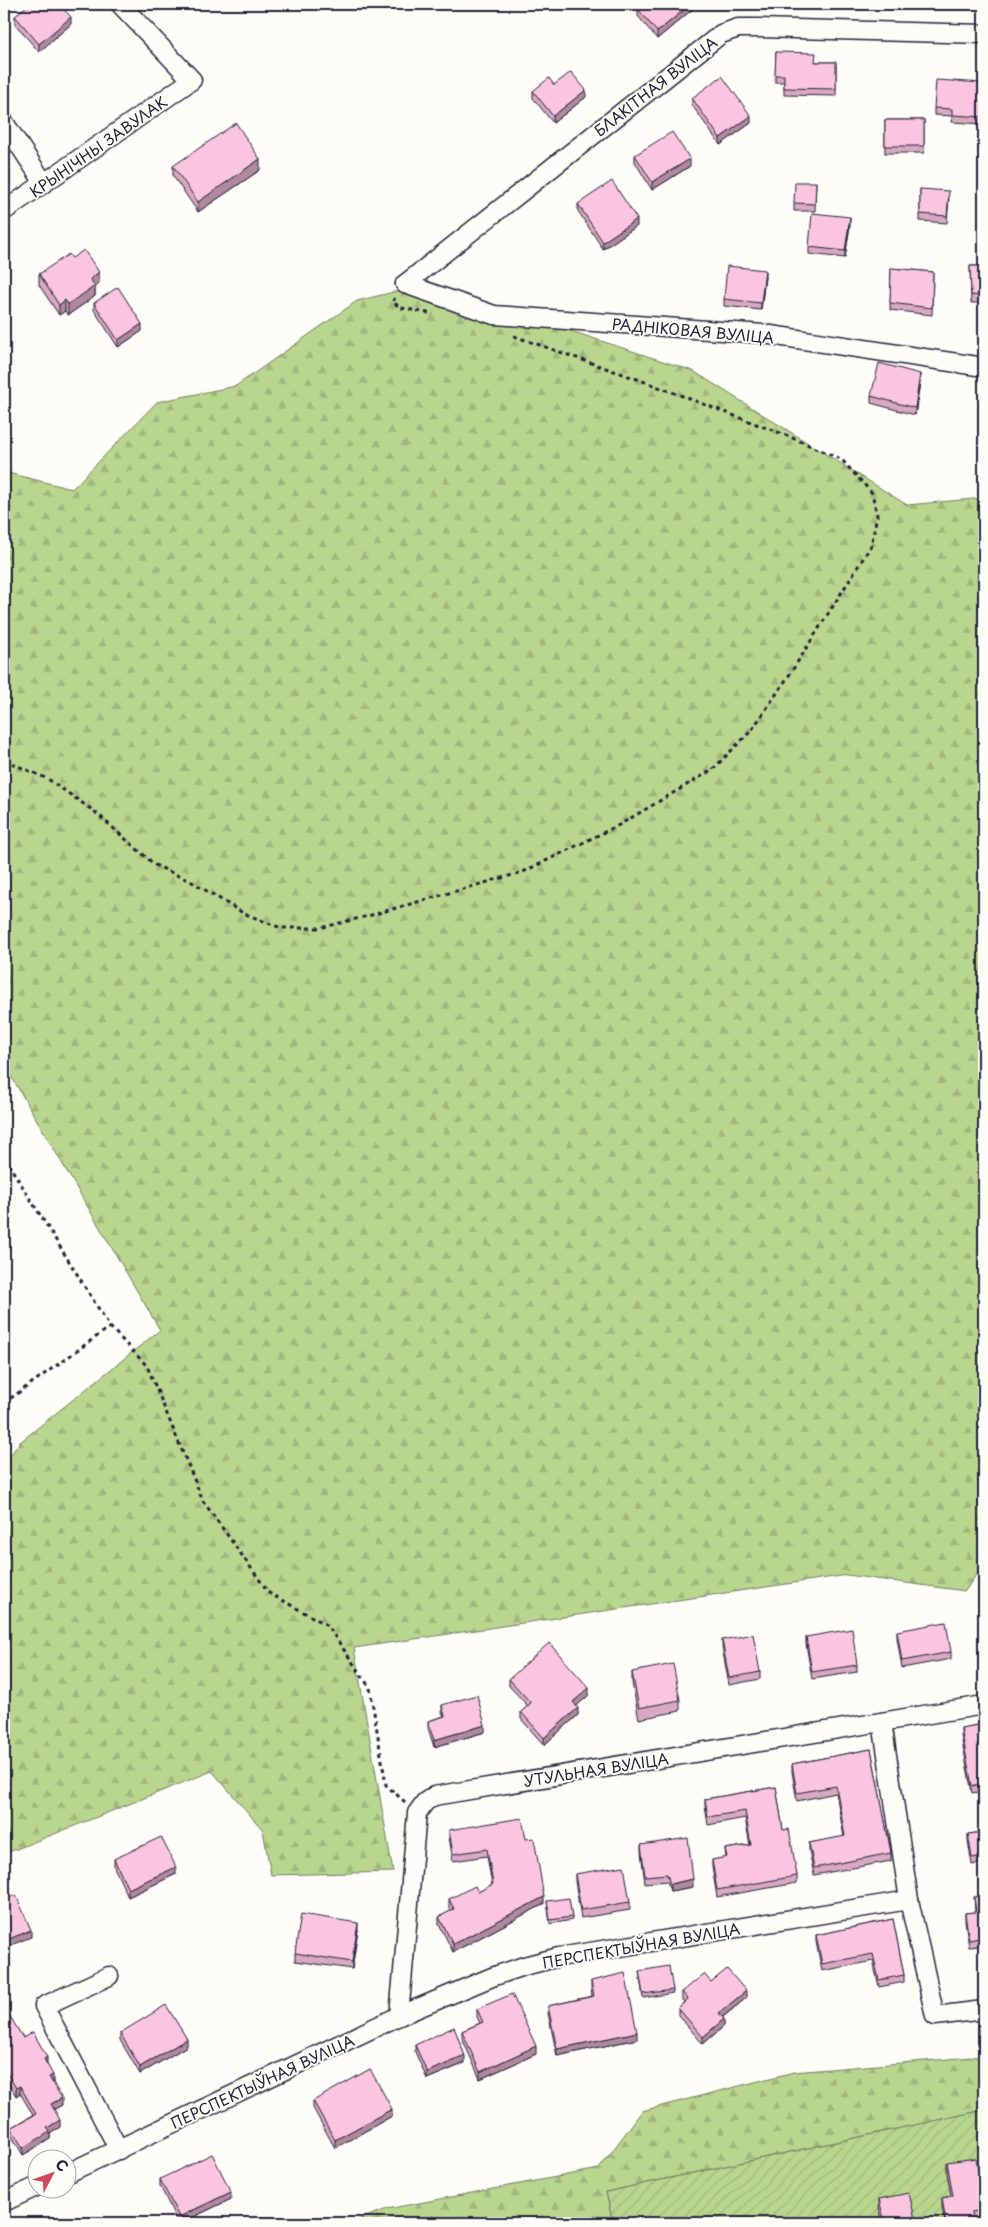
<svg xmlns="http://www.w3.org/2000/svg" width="988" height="2227" viewBox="0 0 988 2227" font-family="'Playpen Sans',sans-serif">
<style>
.forest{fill:url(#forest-firs);stroke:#6e7c64}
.garden{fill:url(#garden-furrows);stroke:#6e7c64}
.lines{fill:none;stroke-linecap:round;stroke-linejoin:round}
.minor-casing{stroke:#22223b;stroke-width:21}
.path{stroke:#22223b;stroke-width:3;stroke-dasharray:4 4;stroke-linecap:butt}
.minor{stroke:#fdfcf7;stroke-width:18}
.wall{fill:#d8a9c0;stroke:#22223b}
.shaded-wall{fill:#b08a9c;stroke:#22223b}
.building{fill:#fbc5df;stroke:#22223b}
.labels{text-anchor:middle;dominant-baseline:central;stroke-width:4;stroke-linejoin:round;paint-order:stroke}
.street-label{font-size:15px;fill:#22223b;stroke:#fdfcf7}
</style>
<defs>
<pattern id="forest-firs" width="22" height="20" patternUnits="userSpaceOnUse" patternTransform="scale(1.25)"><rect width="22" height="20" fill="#b9d68e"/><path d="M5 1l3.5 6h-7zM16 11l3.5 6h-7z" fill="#9fb77b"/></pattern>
<pattern id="garden-furrows" width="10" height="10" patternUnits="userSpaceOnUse" patternTransform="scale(1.25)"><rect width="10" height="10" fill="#b9d68e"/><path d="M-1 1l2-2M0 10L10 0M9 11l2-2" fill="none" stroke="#9fb77b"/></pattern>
</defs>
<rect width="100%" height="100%" fill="#fdfcf7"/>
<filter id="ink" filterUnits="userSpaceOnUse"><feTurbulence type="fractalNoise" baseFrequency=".02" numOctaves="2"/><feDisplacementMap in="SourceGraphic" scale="10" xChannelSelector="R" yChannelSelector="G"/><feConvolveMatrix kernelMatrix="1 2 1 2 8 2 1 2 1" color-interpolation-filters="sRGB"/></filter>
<g filter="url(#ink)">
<g class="forest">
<path d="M427,284L693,371L907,505L984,498V637L978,646L984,665V1563L965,1591L847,1575L354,1648L393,1872L271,1875L263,1830L212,1771L4,1854V1464L20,1442L160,1330L4,1064V472L72,489L157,402L236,386L357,301Z"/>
<path d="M984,2056V2110L606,2192L613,2223H350L387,2209L599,2169L642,2111L794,2072Z"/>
</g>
<path class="garden" d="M984,2110V2223H613L606,2192Z"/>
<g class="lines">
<defs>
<g id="minor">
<path d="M4,122L44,183"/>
<path d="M4,211L192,80L120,4"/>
<path d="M405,284L721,34L738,28H758L984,34"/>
<path d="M405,284L494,315L764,334L984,367"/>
<path d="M882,1722L909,1900"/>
<path d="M109,1976L44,2006L119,2150"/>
<path d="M399,2016L417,1813L425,1802L434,1796L984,1705"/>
<path d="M68,2173L399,2016L492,1977L524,1966L559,1957L909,1900L935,2016L984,2010"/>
<path d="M4,2202L38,2186"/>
</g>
</defs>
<use href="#minor" class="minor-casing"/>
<g class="path">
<path d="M395,298L392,302L402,308L433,314"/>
<path d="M4,762L11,763L48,779L95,812L155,865L192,882L243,913L281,928H320L368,916L523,872L619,825L712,770L751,731L788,677L871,546L877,515L872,493L841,459L788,436L640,380L511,335"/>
<path d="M4,1157L110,1327L147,1366L203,1501L269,1593L327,1625L370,1688L386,1785L405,1802"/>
<path d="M4,1403L110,1327"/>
</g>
<use href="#minor" class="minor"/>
</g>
<g class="wall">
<path d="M694,4V8L657,39L638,16V9Z"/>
<path d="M15,16L71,24L39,52L15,24Z"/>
<path d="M776,52L815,62H836V96L784,95V82H775Z"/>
<path d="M984,83V124L952,122V116L934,115V108Z"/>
<path d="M554,85L586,97L553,123L533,98V91Z"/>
<path d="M692,98L751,123L720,145L692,105Z"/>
<rect x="885" y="120" width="39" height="33"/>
<path d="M635,155L690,166L652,190L635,162Z"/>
<path d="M173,166L260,170L198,212L173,176Z"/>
<path d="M816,182L815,211H794V203Z"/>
<path d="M920,189L949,198L947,223L920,221Z"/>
<path d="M578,204L637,226L603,249L578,211Z"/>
<path d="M850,225L845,258L809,254V247Z"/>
<path d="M72,258L99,283L95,286V296L68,315L65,311L59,315L39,285V274Z"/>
<path d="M970,266H984V303H971Z"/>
<path d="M891,268L933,272L932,315L890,310Z"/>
<path d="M765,277L761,310L724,306V299Z"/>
<path d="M94,303L142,331L118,347L94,310Z"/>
<path d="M920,382L915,415L871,403V396Z"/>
<path d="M897,1631L951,1652V1659L902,1668L897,1638Z"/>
<path d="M806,1637L857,1665V1672L812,1679L806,1644Z"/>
<path d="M722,1640L760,1672V1679L729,1685L722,1647Z"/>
<path d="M632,1672L680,1700V1711L639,1719L632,1683Z"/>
<path d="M509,1679L589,1695L576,1706L578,1715L544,1745L521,1719V1712L528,1706L509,1686Z"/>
<path d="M442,1705L485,1732L434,1747L428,1728V1721L444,1716L442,1712Z"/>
<path d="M984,1724V1791L972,1793L961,1736V1728Z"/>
<path d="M871,1749L891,1853V1861L814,1875L809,1850V1843L844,1837L836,1793L797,1801L792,1772V1764Z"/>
<path d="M776,1787L783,1830L797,1876V1883L717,1897L712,1867V1860L726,1858L725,1849L750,1845L745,1818L708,1825L705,1806V1799Z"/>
<path d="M449,1830L526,1839L544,1904L453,1952L439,1924V1917L451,1911L449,1907V1899L478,1892L492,1885L487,1856L453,1861L449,1837Z"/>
<path d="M984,1832V1863L972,1865L968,1841V1834Z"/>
<path d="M641,1845L693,1887L670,1891L667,1881L645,1883L641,1852Z"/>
<path d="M114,1859L176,1874L128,1897L114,1867Z"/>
<path d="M575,1874L630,1902V1910L581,1918L575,1881Z"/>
<path d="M984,1896V1951H982L980,1946L969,1947L965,1921V1913L975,1912L974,1897Z"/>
<path d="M547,1901L572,1917V1920L550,1924Z"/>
<path d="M893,1919L904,1975V1982L879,1987L873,1961L822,1971L816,1942V1935Z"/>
<path d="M358,1930L352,1969L295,1961V1953Z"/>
<path d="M639,1971L673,1990V1993L643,1998Z"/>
<path d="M591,1981L637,2039L557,2056L548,2013V2006L592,1996L591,1988Z"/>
<path d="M711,1982L746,1998L723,2017L724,2026L703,2044L678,2015V2008L684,2002L682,2000V1992Z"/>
<path d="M477,2009L536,2054L480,2079L462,2038V2031L480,2023L477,2017Z"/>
<path d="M4,2015L47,2064L53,2082L62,2105L54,2109L60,2127L50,2134V2139L23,2155L11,2135V2128L33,2115L20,2093L16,2096L4,2076Z"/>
<path d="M120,2033L187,2046L140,2074L120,2040Z"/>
<path d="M415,2045L465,2063L427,2079L415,2052Z"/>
<path d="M313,2101L392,2116L335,2148L313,2108Z"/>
<path d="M947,2162L984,2204V2220L972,2222V2223H945L942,2208V2198L951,2196L947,2173Z"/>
<path d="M160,2179L231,2199L181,2223H178L160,2186Z"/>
<path d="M879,2199L916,2223H883L879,2207Z"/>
</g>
<g class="shaded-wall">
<path d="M691,4H694V8L657,39V32Z"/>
<path d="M71,17V24L39,52V44Z"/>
<path d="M586,90V97L553,123V116Z"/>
<path d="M751,116V123L720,145V138Z"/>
<path d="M260,159V170L198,212V202Z"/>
<path d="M690,159V166L652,190V182Z"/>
<path d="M850,217V225L845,258V251Z"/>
<path d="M637,219V226L603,249V242Z"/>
<path d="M765,270V277L761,310V303Z"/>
<path d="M99,272V283L95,286V296L68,315V304L90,279Z"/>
<path d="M65,300V311L59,315V305Z"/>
<path d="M142,324V331L118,347V340Z"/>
<path d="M920,374V382L915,415V408Z"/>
<path d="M589,1688V1695L573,1709V1702Z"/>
<path d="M578,1708V1715L544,1745V1738Z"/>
<path d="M485,1725V1732L434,1747V1740Z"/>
<path d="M176,1867V1874L128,1897V1889Z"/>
<path d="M693,1879V1887L670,1891V1884Z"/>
<path d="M544,1897V1904L453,1952V1944Z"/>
<path d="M358,1923V1930L352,1969V1962Z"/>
<path d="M31,1930V1937L4,1948V1941Z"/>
<path d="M746,1991V1998L719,2020V2013Z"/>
<path d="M724,2019V2026L703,2044V2037Z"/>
<path d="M637,2032V2039L557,2056V2049Z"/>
<path d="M187,2039V2046L140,2074V2067Z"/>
<path d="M536,2046V2054L480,2079V2072Z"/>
<path d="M465,2056V2063L427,2079V2072Z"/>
<path d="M47,2057V2064L44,2059Z"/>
<path d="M53,2075V2082L49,2084V2077Z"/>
<path d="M20,2086V2093L16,2096V2088Z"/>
<path d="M62,2098V2105L51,2111V2104Z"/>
<path d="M392,2109V2116L335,2148V2140Z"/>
<path d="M60,2120V2127L50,2134V2139L23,2155V2148L47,2128Z"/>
<path d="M231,2192V2199L181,2223H179V2217Z"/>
</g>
<g class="building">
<path d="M29,4H59L71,17L39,44L15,16Z"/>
<path d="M644,4H691L657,32L638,9Z"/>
<path d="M776,52L816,53L815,62H836V89L784,88V75H775Z"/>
<path d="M571,72L586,90L553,116L533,91L549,78L554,85Z"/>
<path d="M722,76L751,116L720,138L692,98Z"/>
<path d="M936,80L984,83V117L952,115V109L934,108Z"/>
<rect x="885" y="120" width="39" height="26"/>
<path d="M236,123L260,159L198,202L173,166Z"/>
<path d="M672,132L690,159L652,182L635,155Z"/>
<path d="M612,181L637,219L603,242L578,204Z"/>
<path d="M795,182H816L815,204L794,203Z"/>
<path d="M920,189L949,191L947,216L920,214Z"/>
<path d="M812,213L850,217L845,251L809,247Z"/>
<path d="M84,250L99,272L90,279L95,286L68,304L65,300L59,305L39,274L69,254L72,258Z"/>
<path d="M727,266L765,270L761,303L724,299Z"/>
<path d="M970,266H984V296L971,295Z"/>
<path d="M891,268L933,272L932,308L890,303Z"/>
<path d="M118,287L142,324L118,340L94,303Z"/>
<path d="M879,363L920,374L915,408L871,396Z"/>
<path d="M946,1622L951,1652L902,1661L897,1631Z"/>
<path d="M852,1629L857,1665L812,1672L806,1637Z"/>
<path d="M753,1634L760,1672L729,1678L722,1640Z"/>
<path d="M549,1643L589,1688L573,1702L578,1708L544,1738L521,1712L531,1703L509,1679Z"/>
<path d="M673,1664L680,1700L639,1708L632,1672Z"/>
<path d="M477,1695L485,1725L434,1740L428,1721L445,1716L442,1705Z"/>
<path d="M984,1724V1783L972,1786L961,1728Z"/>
<path d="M871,1749L891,1853L814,1868L809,1843L845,1836L836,1786L797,1793L792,1764Z"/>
<path d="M776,1787L783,1830L789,1829L797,1876L717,1890L712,1860L727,1857L725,1849L751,1845L745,1811L708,1817L705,1799Z"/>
<path d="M522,1818L526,1839L534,1838L544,1897L453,1944L439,1917L454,1909L449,1899L475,1886L478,1892L493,1884L487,1849L453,1854L449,1830Z"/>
<path d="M984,1832V1856L972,1858L968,1834Z"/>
<path d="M161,1837L176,1867L128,1889L114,1859Z"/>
<path d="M688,1838L693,1879L670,1884L667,1874L645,1876L641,1845Z"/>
<path d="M624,1866L630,1902L581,1910L575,1874Z"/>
<path d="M16,1895L31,1930L4,1941V1900Z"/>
<path d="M984,1896V1944H982L980,1938L969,1940L965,1913L976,1912L974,1897Z"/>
<path d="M569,1898L572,1917L550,1920L547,1901Z"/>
<path d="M301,1914L358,1923L352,1962L295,1953Z"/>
<path d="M893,1919L904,1975L879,1980L873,1954L822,1964L816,1935Z"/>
<path d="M669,1966L673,1990L643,1994L639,1971Z"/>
<path d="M727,1969L746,1991L719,2013L724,2019L703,2037L678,2008L688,1999L682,1992L704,1974L711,1982Z"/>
<path d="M625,1973L637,2032L557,2049L548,2006L594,1996L591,1981Z"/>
<path d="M512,1994L536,2046L480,2072L462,2031L483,2022L477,2009Z"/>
<path d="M166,2005L187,2039L140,2067L120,2033Z"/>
<path d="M8,2013L23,2038L33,2032L47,2057L44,2059L53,2075L49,2077L62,2098L51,2104L60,2120L47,2128L50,2132L23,2148L11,2128L36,2114L20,2086L16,2088L4,2068V2015Z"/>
<path d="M454,2027L465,2056L427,2072L415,2045Z"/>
<path d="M370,2069L392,2109L335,2140L313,2101Z"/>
<path d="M212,2154L231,2192L179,2217L160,2179Z"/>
<path d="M976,2158L984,2204V2210L971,2212L972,2220L955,2223H946L942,2198L953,2196L947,2162Z"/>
<path d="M909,2193L916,2223H885L879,2199Z"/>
<path d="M87,2217L90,2223H73Z"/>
<path d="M667,2217L669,2223H640V2222Z"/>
</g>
</g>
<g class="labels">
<g class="street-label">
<text transform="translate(655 86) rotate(-38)">БЛАКІТНАЯ ВУЛІЦА</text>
<text transform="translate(98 146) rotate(-35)">КРЫНІЧНЫ ЗАВУЛАК</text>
<text transform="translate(693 330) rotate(5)">РАДНІКОВАЯ ВУЛІЦА</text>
<text transform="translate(596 1769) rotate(-9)">УТУЛЬНАЯ ВУЛІЦА</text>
<text transform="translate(641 1945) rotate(-10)">ПЕРСПЕКТЫЎНАЯ ВУЛІЦА</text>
<text transform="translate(262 2081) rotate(-25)">ПЕРСПЕКТЫЎНАЯ ВУЛІЦА</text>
</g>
</g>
<rect width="988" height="2227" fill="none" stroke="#fdfcf7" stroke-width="20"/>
<rect x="10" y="10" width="968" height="2207" fill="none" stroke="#22223b" stroke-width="2" filter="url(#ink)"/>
<g transform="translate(52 2174) rotate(49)"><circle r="24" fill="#fdfcf7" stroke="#a5a5ac"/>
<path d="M0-4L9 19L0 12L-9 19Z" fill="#d1495b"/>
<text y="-8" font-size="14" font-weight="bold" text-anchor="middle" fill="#22223b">С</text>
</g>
</svg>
